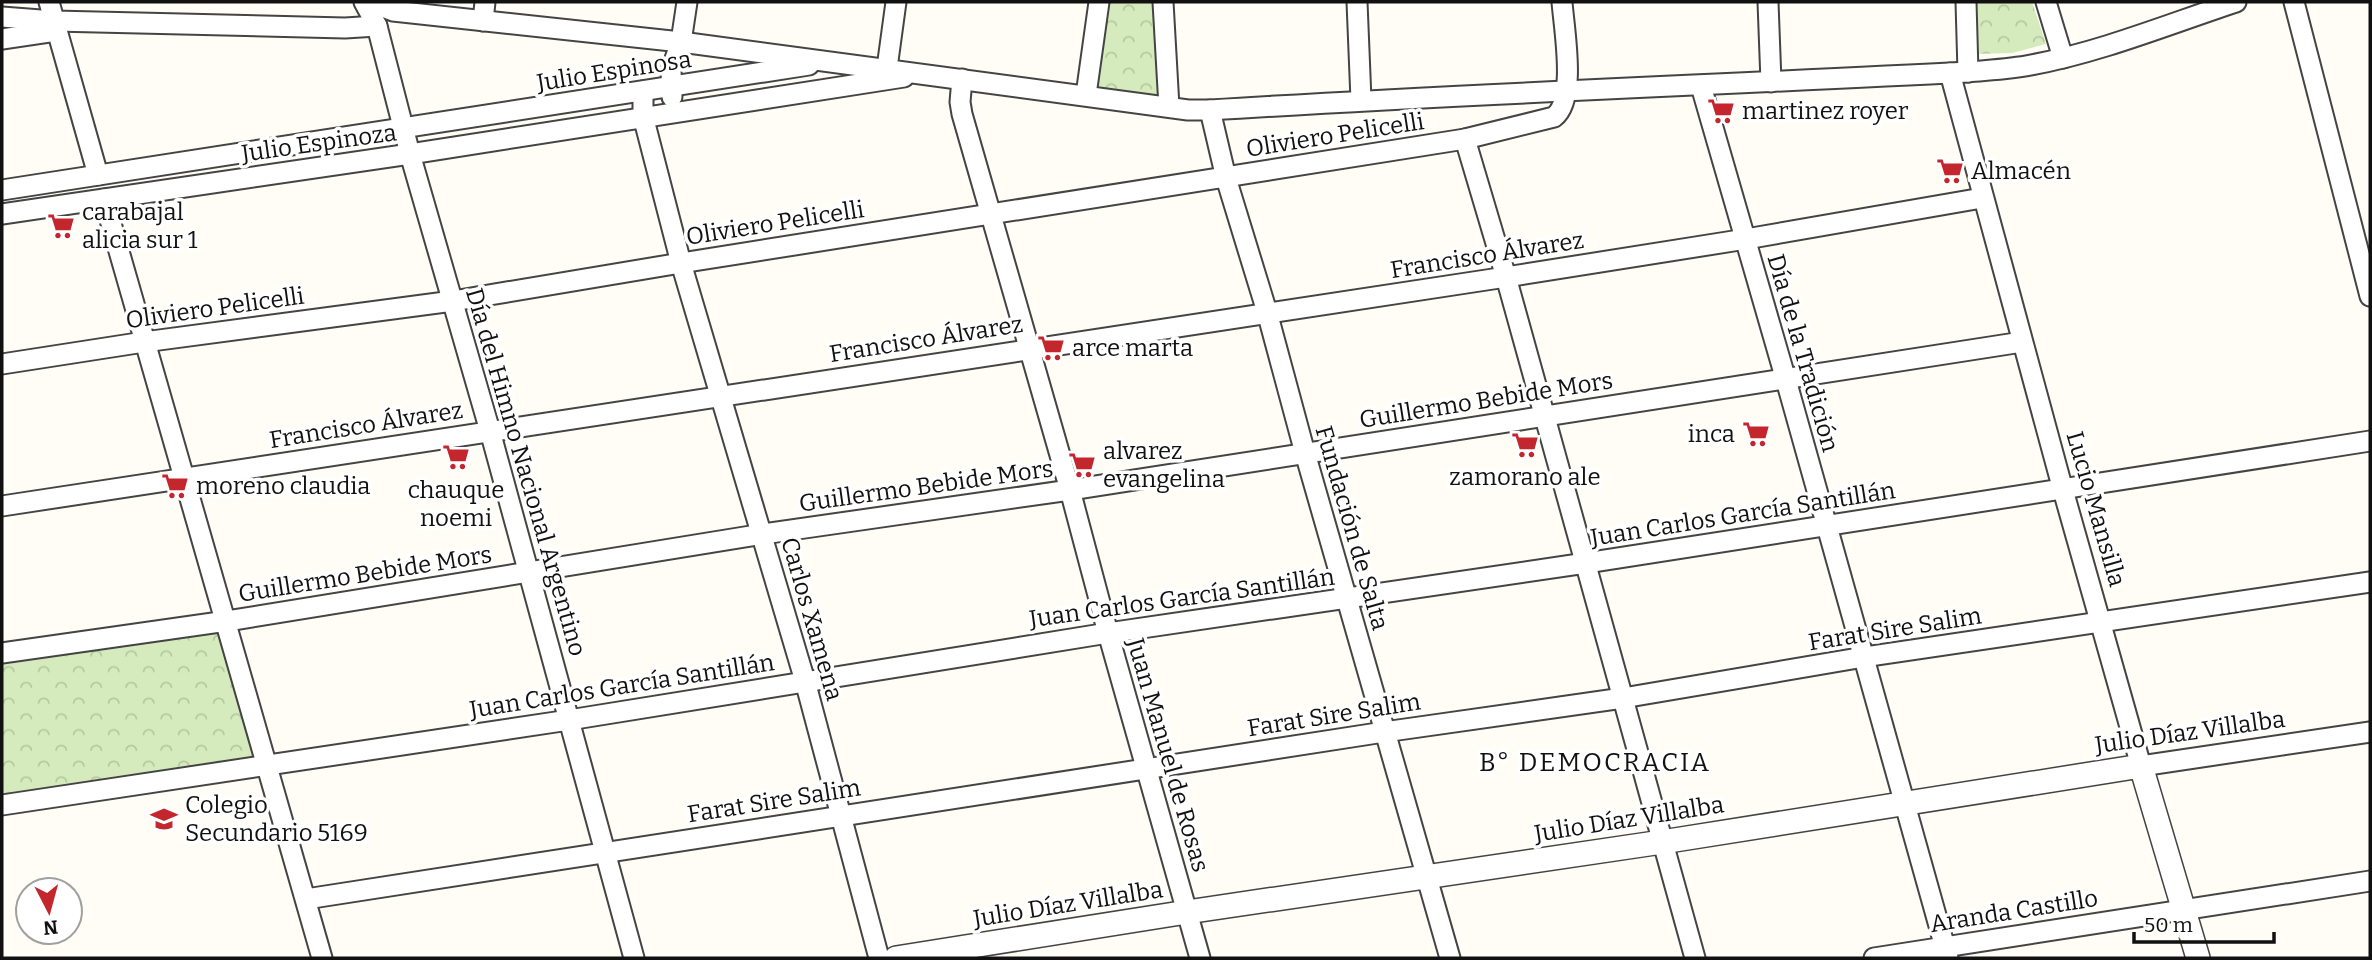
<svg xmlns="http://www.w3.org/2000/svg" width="2372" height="960" viewBox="0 0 2372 960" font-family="Bitter,serif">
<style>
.park{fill:url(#park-crowns)}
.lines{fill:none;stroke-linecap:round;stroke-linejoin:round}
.minor-casing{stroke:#444;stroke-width:23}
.tertiary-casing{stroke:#444;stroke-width:26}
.minor{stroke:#fff;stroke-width:19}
.tertiary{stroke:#fff;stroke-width:23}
.labels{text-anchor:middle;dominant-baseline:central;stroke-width:7;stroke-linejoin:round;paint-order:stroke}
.street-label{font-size:24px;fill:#111;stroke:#fff}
.poi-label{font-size:24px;fill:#111;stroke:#fff;text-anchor:start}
.neighbourhood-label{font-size:26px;letter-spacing:2px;fill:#111;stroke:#fff}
</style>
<defs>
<pattern id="park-crowns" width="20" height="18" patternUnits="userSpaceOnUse" patternTransform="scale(1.75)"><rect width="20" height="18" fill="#d5ebbd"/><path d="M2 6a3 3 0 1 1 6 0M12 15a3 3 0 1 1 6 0" fill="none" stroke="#b6c8a1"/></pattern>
</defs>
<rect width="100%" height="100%" fill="#fffdf5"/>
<g class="park">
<path d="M1099,2H1162L1169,107L1086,95Z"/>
<path d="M1973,2H2032L2046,44L2012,53L1974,54Z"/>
<path d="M220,628L255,758L2,800V659Z"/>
</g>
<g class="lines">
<defs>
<g id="minor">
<path d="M49,2L98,175"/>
<path d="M364,2L377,26L410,154L490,431L634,958"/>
<path d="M370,2L393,11L681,42L1188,110H1210C1462,94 1715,85 1968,72C1989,70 2011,69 2031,65C2101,52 2169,24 2236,2"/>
<path d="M1163,2L1169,107"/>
<path d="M1357,2L1361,100"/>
<path d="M1768,2L1771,82"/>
<path d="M1966,2L1968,72"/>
<path d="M2046,2L2063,58"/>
<path d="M2294,2L2370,296"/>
<path d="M2,17L54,21L345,28L377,26"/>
<path d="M483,21L485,2"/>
<path d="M2,39L56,31"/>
<path d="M887,68L896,2"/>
<path d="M1950,73L2063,490L2141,766L2370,732"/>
<path d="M962,79L960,102L962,114L1070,490L1108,633L1200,958"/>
<path d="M1701,86L1786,380L1948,958"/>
<path d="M643,91V116L681,263L805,681L879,958"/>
<path d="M1086,95L1099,2"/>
<path d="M672,97L671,70L681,42L687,2"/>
<path d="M1210,110L1226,178L1267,312L1305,453L1450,958"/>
<path d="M1465,139L1506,277L1695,958"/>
<path d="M2,190L809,65"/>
<path d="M104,199L322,958"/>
<path d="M2,214L410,154L904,77"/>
<path d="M2,364L144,342L453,301L681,263L1465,139L1554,117C1577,100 1564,29 1562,2"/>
<path d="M2,506L1506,277L1746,239L1982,198"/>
<path d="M2,653L227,621L763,534L1070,490L2022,342"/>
<path d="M2,805L569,720L1108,633L1586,563L2370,441"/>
<path d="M306,899L1384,732L1623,698L1864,657L2370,582"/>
<path d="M1874,958L2370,881"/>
</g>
<path id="tertiary" d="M896,958L1187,912L1662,842L2141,766L2198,958"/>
</defs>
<use href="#minor" class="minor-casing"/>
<use href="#tertiary" class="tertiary-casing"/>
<use href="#minor" class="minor"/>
<use href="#tertiary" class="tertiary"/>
</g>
<defs>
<symbol id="supermarket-bare" viewBox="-9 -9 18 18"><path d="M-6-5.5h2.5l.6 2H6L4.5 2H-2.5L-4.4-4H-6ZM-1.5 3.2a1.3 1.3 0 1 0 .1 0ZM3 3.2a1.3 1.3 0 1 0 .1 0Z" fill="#c4262e" stroke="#fff" stroke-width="2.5" paint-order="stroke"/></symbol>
<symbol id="school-bare" viewBox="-9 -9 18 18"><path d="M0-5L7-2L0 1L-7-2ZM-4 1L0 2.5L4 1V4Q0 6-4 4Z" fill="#c4262e" stroke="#fff" stroke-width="2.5" paint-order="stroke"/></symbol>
</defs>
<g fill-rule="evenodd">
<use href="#supermarket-bare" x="1702" y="92" width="38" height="38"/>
<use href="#supermarket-bare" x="1931" y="152" width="38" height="38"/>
<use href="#supermarket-bare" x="42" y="207" width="38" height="38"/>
<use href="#supermarket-bare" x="1032" y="329" width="38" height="38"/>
<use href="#supermarket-bare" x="1737" y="415" width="38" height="38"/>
<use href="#supermarket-bare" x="1506" y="426" width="38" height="38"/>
<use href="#supermarket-bare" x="437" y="438" width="38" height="38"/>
<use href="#supermarket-bare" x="1063" y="446" width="38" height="38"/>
<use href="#supermarket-bare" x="156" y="467" width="38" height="38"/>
<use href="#school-bare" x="145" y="800" width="38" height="38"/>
</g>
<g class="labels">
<g class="street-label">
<text transform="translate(614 71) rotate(-9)">Julio Espinosa</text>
<text transform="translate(1335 135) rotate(-9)">Oliviero Pelicelli</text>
<text transform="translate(319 143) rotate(-8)">Julio Espinoza</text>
<text transform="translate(775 223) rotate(-9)">Oliviero Pelicelli</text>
<text transform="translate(1487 255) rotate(-9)">Francisco Álvarez</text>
<text transform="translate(215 308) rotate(-8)">Oliviero Pelicelli</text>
<text transform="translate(926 339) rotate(-9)">Francisco Álvarez</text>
<text transform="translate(1803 353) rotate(74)">Día de la Tradición</text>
<text transform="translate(1486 400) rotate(-9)">Guillermo Bebide Mors</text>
<text transform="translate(366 425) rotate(-9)">Francisco Álvarez</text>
<text transform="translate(526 472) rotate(74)">Día del Himno Nacional Argentino</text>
<text transform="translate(926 486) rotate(-8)">Guillermo Bebide Mors</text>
<text transform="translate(2096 509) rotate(74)">Lucio Mansilla</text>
<text transform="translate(1743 514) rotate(-9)">Juan Carlos García Santillán</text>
<text transform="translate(1352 528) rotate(74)">Fundación de Salta</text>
<text transform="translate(365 574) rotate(-9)">Guillermo Bebide Mors</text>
<text transform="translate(1182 598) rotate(-8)">Juan Carlos García Santillán</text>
<text transform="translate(812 619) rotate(74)">Carlos Xamena</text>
<text transform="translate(1895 629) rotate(-9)">Farat Sire Salim</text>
<text transform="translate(622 686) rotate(-9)">Juan Carlos García Santillán</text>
<text transform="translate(1334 715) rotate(-9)">Farat Sire Salim</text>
<text transform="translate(2190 732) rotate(-8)">Julio Díaz Villalba</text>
<text transform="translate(1168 755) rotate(74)">Juan Manuel de Rosas</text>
<text transform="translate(774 801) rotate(-9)">Farat Sire Salim</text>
<text transform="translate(1629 819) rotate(-9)">Julio Díaz Villalba</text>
<text transform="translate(1068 904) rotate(-9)">Julio Díaz Villalba</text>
<text transform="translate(2014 911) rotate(-9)">Aranda Castillo</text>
</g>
<g class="poi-label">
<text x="1742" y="111">martinez royer</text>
<text x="1971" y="171">Almacén</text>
<text x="82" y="212">carabajal<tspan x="82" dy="28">alicia sur 1</tspan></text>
<text x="1072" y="348">arce marta</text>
<text x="1735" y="434" text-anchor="end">inca</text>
<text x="1103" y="451">alvarez<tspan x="1103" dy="28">evangelina</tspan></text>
<text x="1525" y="477" text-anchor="middle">zamorano ale</text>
<text x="196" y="486">moreno claudia</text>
<text x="456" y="490" text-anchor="middle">chauque<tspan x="456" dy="28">noemi</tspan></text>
<text x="185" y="805">Colegio<tspan x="185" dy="28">Secundario 5169</tspan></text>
</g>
<g class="neighbourhood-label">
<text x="1595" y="762">B° DEMOCRACIA</text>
</g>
</g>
<rect width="2372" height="960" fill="none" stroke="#111111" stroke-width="7"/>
<g transform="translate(49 911) rotate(174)"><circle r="33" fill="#ffffff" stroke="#a0a0a0" stroke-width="2"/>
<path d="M0-5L12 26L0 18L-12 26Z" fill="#c4262e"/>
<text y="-10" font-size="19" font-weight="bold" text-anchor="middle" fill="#111111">N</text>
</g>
<path d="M2134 932v10h140v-10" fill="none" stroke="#111111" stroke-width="3.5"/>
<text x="2144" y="932" font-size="21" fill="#111111" stroke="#ffffff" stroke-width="5" paint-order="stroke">50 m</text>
</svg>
